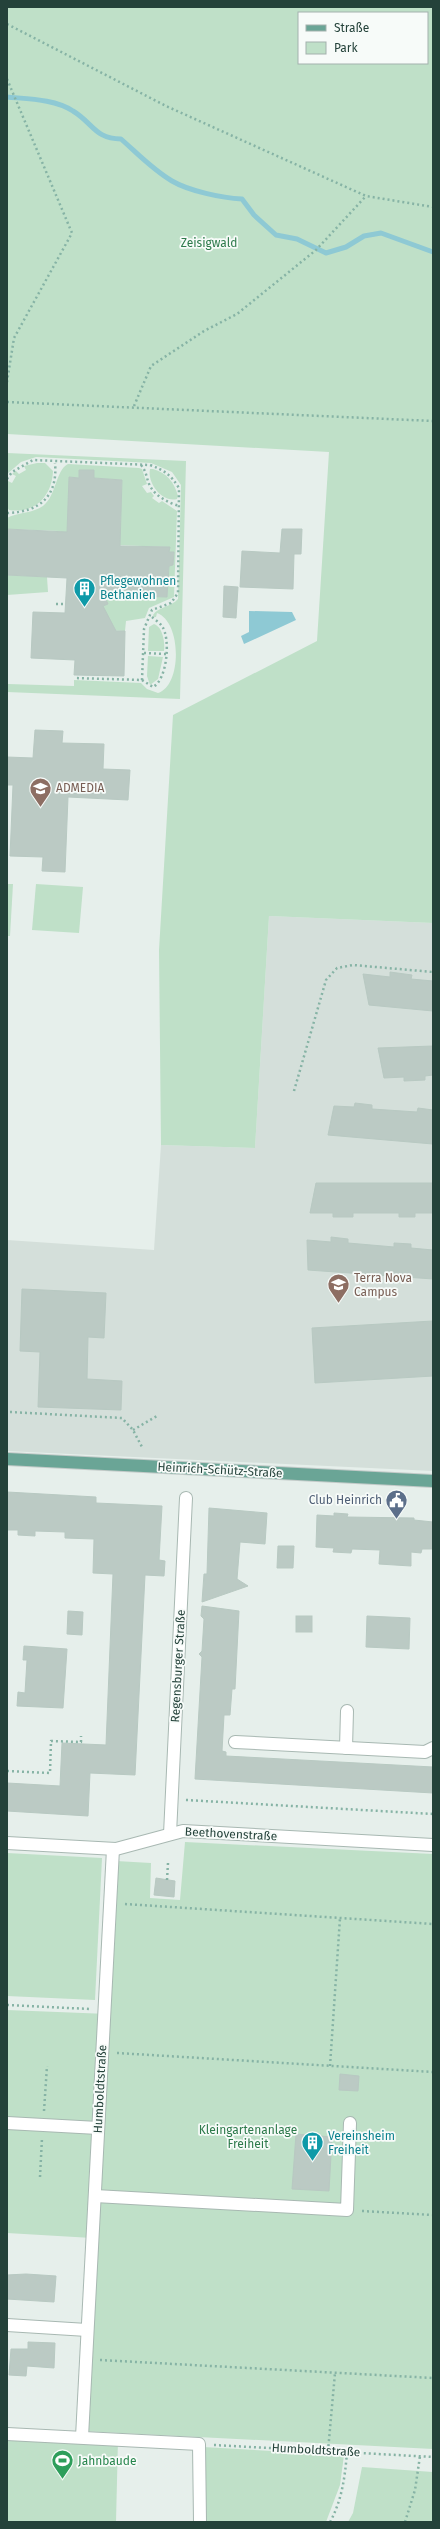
<svg xmlns="http://www.w3.org/2000/svg" width="440" height="2529" viewBox="0 0 440 2529" font-family="'Fira Sans',sans-serif">
<style>
.built{fill:#d4dfda}
.green{fill:#bfe0c8;fill-rule:evenodd}
.water{fill:#8ec9d4}
.lines{fill:none;stroke-linecap:round;stroke-linejoin:round}
.stream{stroke:#8ec9d4;stroke-width:5}
.building{fill:#bbcac4;stroke:#b8c9c2}
.minor-casing{stroke:#a8b8b2;stroke-width:14}
.major-casing{stroke:#c2cac8;stroke-width:14}
.path{stroke:#86b3a5;stroke-width:2.5;stroke-dasharray:2 3;stroke-linecap:butt}
.minor{stroke:#fff;stroke-width:12}
.major{stroke:#6aa596;stroke-width:12}
.labels{text-anchor:middle;dominant-baseline:central;stroke-width:3.5;stroke-linejoin:round;paint-order:stroke}
.park-label{font-size:12px;fill:#2d7a4b;stroke:#f7fbf9}
.culture-label{font-size:12px;fill:#0d838f;stroke:#f7fbf9;text-anchor:start}
.education-label{font-size:12px;fill:#785e54;stroke:#f7fbf9;text-anchor:start}
.street-label{font-size:12px;fill:#24423a;stroke:#f7fbf9}
.service-label{font-size:12px;fill:#4e5e75;stroke:#f7fbf9;text-anchor:end}
.leisure-label{font-size:12px;fill:#27864d;stroke:#f7fbf9;text-anchor:start}
</style>
<rect width="100%" height="100%" fill="#e6efeb"/>
<path class="built" d="M269,916L433,923V1471L7,1451V1240L154,1250L161,1145L255,1148Z"/>
<g class="green">
<path d="M7,7H433V923L269,916L255,1148L161,1145L159,950L173,715L317,641L329,452L7,434ZM299,13H427V63H299Z"/>
<path d="M7,453L186,461L180,699L7,692V658L8,684L74,686V680L141,683L147,689L158,693C182,686 182,622 157,613L156,617H154L153,615C158,607 171,607 178,599L181,485L172,472L151,463L36,457L21,462L7,474Z"/>
<path d="M37,463H45L53,471C52,496 35,514 9,510L7,507L8,481L12,483L16,476L12,474L16,471L19,474L26,470L24,466Z"/>
<path d="M68,464L139,468L142,469L147,484L142,486L147,493L151,492L154,496L152,498L159,503L162,501L177,511L174,597L149,608L145,618L126,621L125,631L101,630L103,606L108,604L103,592L113,595L167,597L169,566L173,565L174,552H169V547L115,545L120,531L122,480L94,478V470H79V478L69,477L82,540L59,531L8,529L7,539V518C18,512 31,514 43,506C57,495 55,471 68,464Z"/>
<path d="M153,469C167,473 174,482 178,496L177,499C162,503 147,483 150,469Z"/>
<path d="M7,575L47,577L48,592L7,595Z"/>
<path d="M154,624C163,627 165,643 164,651H148L149,627Z"/>
<path d="M148,656L163,657L158,679L150,685L147,676Z"/>
<path d="M7,884H13L10,936H7Z"/>
<path d="M36,884L83,887L79,933L32,930Z"/>
<path d="M185,1842L433,1854V2449L82,2431L92,2238L7,2233V2010L108,2014L116,1861L151,1863L150,1898L180,1900Z"/>
<path d="M7,1853L102,1858L95,2000L7,1996Z"/>
<path d="M7,2434L118,2439L116,2522H7Z"/>
<path d="M203,2447L344,2455L340,2485L326,2522H203Z"/>
<path d="M362,2467L433,2472V2522H348L353,2513Z"/>
</g>
<path class="water" d="M249,611L292,612L296,620L244,644L241,636L249,632Z"/>
<g class="lines">
<path class="stream" d="M7,97C28,99 55,99 73,111C93,123 95,139 121,139C138,154 153,170 172,181C189,191 222,198 242,199L254,215L276,235L297,239L326,253L346,247L364,236L381,233L433,252"/>
</g>
<g class="building">
<path d="M79,470H94V478L122,480L120,546L170,547L169,552H174L173,565L169,566L167,597L104,595L108,604L103,606L116,631H125L124,676L74,675L75,660L31,658L33,612L65,613L67,578L7,575V529L67,532L69,477L79,478Z"/>
<path d="M282,529H302L301,554H294L293,589L240,587L242,551L280,553Z"/>
<path d="M224,586L238,587L236,618L223,617Z"/>
<path d="M35,730L63,731L62,743L104,744L103,769L130,770L128,800L68,797L65,872L42,871L43,857L10,856L13,785H7V757L33,758Z"/>
<path d="M390,972L412,975L411,979L433,981V1011L369,1005L363,974L390,977Z"/>
<path d="M433,1046V1075L425,1076V1080L404,1081V1077L384,1078L378,1048Z"/>
<path d="M355,1103L372,1105V1109L417,1112L418,1108L433,1110V1144L328,1135L334,1106L354,1107Z"/>
<path d="M316,1183H433V1213H415V1217H399V1213H353V1217H333V1213H310Z"/>
<path d="M331,1237L348,1239V1243L394,1247V1243L411,1244V1248L433,1250V1279L308,1270L307,1240L331,1242Z"/>
<path d="M22,1289L106,1293L104,1338L88,1337L87,1379L122,1381L121,1410L38,1407L40,1352L20,1351Z"/>
<path d="M433,1321V1376L315,1383L312,1328Z"/>
<path d="M7,1492L96,1497V1503L162,1506L159,1560L165,1561L164,1576L145,1575L135,1775L90,1773L88,1816L7,1811V1783L60,1786L62,1743L106,1745L113,1574L93,1573L94,1539L65,1538V1532L35,1531V1536L18,1535V1530H7Z"/>
<path d="M209,1508L267,1513L265,1544L240,1542L237,1579L248,1586L202,1602L204,1574H207Z"/>
<path d="M334,1513L348,1514L347,1517L414,1518V1520L433,1522V1549H422L421,1553L411,1552V1566L379,1564L380,1550L352,1549L351,1553L333,1552L334,1548L316,1547L317,1515L334,1516Z"/>
<path d="M278,1546H294L293,1568H277Z"/>
<path d="M202,1606L239,1611L235,1689H232L230,1715H224L222,1751L226,1752V1756L433,1767V1793L195,1779L202,1657L199,1654L202,1651L204,1619L201,1616Z"/>
<path d="M68,1611L83,1612L82,1635L67,1634Z"/>
<rect x="296" y="1616" width="16" height="16"/>
<path d="M367,1616L410,1618L409,1649L366,1647Z"/>
<path d="M24,1646L67,1649L63,1708L17,1706L18,1692L25,1693L27,1660H23Z"/>
<path d="M156,1878L175,1881L174,1897L154,1895Z"/>
<path d="M340,2074L359,2076L358,2091L339,2090Z"/>
<path d="M296,2134L332,2137L329,2191L292,2189Z"/>
<path d="M26,2274L56,2276L54,2302L7,2299V2275Z"/>
<path d="M28,2342L55,2343L54,2368L27,2366L26,2376L9,2375L11,2349H28Z"/>
</g>
<g class="lines">
<defs>
<g id="minor">
<path d="M235,1742L425,1752L433,1748"/>
<path d="M346,1748L347,1711"/>
<path d="M170,1834L186,1498"/>
<path d="M7,1843L116,1849L183,1831L433,1845"/>
<path d="M7,2123L98,2128"/>
<path d="M95,2196L347,2210L350,2123"/>
<path d="M7,2325L87,2330"/>
<path d="M7,2434L199,2444L200,2522"/>
<path d="M82,2437L113,1849"/>
</g>
<path id="major" d="M7,1459L433,1481"/>
</defs>
<use href="#minor" class="minor-casing"/>
<use href="#major" class="major-casing"/>
<g class="path">
<path d="M7,24L166,106L366,196L433,207"/>
<path d="M7,79L72,233L14,338L7,382"/>
<path d="M7,402L433,421"/>
<path d="M134,406L151,366L204,331L237,314L316,250L366,196"/>
<path d="M141,465C147,472 146,478 150,486C155,496 169,503 179,506"/>
<path d="M7,479L12,472L33,460L150,465C164,470 171,475 179,488L178,593L171,603L152,610L144,629L142,680L74,678"/>
<path d="M7,513C40,512 58,496 55,463"/>
<path d="M56,604H66"/>
<path d="M144,653L166,654"/>
<path d="M142,680L153,687C167,680 171,639 162,626C159,622 154,619 151,616"/>
<path d="M294,1091L326,980L337,968L353,965L433,972"/>
<path d="M10,1412L122,1418L133,1430L142,1447"/>
<path d="M133,1430L157,1416"/>
<path d="M7,1771L50,1773L51,1741L81,1742V1736"/>
<path d="M186,1800L433,1814"/>
<path d="M167,1880L168,1863"/>
<path d="M125,1904L433,1924"/>
<path d="M7,2005L90,2009"/>
<path d="M117,2053L433,2072"/>
<path d="M330,2066L340,1918"/>
<path d="M44,2111L47,2066"/>
<path d="M40,2177L42,2138"/>
<path d="M362,2211L433,2215"/>
<path d="M100,2360L433,2378"/>
<path d="M214,2445L433,2457"/>
<path d="M328,2451L335,2373"/>
<path d="M330,2522C342,2500 345,2477 347,2452"/>
<path d="M405,2522L415,2490L420,2456"/>
</g>
<use href="#minor" class="minor"/>
<use href="#major" class="major"/>
</g>
<defs>
<symbol id="building-pin" viewBox="-11 -11 22 30"><path d="M0 17L-7.5 6A9.5 9.5 0 1 1 7.5 6Z" fill="#0f9aa8" stroke="#f7fbf9"/><path d="M-4-6H4V6H1V3H-1V6H-4ZM-2.5-4.3h1.7v1.8h-1.7ZM.8-4.3h1.7v1.8H.8ZM-2.5-1h1.7V.8h-1.7ZM.8-1h1.7V.8H.8Z" fill="#fff"/></symbol>
<symbol id="school-pin" viewBox="-11 -11 22 30"><path d="M0 17L-7.5 6A9.5 9.5 0 1 1 7.5 6Z" fill="#8d6e63" stroke="#f7fbf9"/><path d="M0-5L7-2L0 1L-7-2ZM-4 1L0 2.5L4 1V4Q0 6-4 4Z" fill="#fff"/></symbol>
<symbol id="civic-pin" viewBox="-11 -11 22 30"><path d="M0 17L-7.5 6A9.5 9.5 0 1 1 7.5 6Z" fill="#5c6f8a" stroke="#f7fbf9"/><path d="M-.6-6.5H3V-4.5H.6V-3L4-1V1h2V6H-6V1h2V-1L-.6-3ZM-1.2 2.5V6h2.4V2.5Z" fill="#fff"/></symbol>
<symbol id="stadium-pin" viewBox="-11 -11 22 30"><path d="M0 17L-7.5 6A9.5 9.5 0 1 1 7.5 6Z" fill="#2e9e5b" stroke="#f7fbf9"/><path d="M0-5a6.5 5 0 1 0 0 10a6.5 5 0 1 0 0-10ZM-3.5-1.8h7v3.6h-7Z" fill="#fff"/></symbol>
</defs>
<g fill-rule="evenodd">
<use href="#building-pin" x="72" y="576" width="25" height="34"/>
<use href="#school-pin" x="28" y="776" width="25" height="34"/>
<use href="#school-pin" x="326" y="1272" width="25" height="34"/>
<use href="#civic-pin" x="384" y="1488" width="25" height="34"/>
<use href="#building-pin" x="300" y="2130" width="25" height="34"/>
<use href="#stadium-pin" x="50" y="2448" width="25" height="34"/>
</g>
<g class="labels">
<g class="park-label">
<text x="209" y="243">Zeisigwald</text>
<text x="248" y="2130">Kleingartenanlage<tspan x="248" dy="14">Freiheit</tspan></text>
</g>
<g class="culture-label">
<text x="100" y="581">Pflegewohnen<tspan x="100" dy="14">Bethanien</tspan></text>
<text x="328" y="2136">Vereinsheim<tspan x="328" dy="14">Freiheit</tspan></text>
</g>
<g class="education-label">
<text x="56" y="788">ADMEDIA</text>
<text x="354" y="1278">Terra Nova<tspan x="354" dy="14">Campus</tspan></text>
</g>
<g class="street-label">
<text transform="translate(220 1470) rotate(3)">Heinrich-Schütz-Straße</text>
<text transform="translate(178 1666) rotate(-87)">Regensburger Straße</text>
<text transform="translate(231 1834) rotate(3)">Beethovenstraße</text>
<text transform="translate(100 2089) rotate(-87)">Humboldtstraße</text>
<text transform="translate(316 2450) rotate(3)">Humboldtstraße</text>
</g>
<g class="service-label">
<text x="382" y="1500">Club Heinrich</text>
</g>
<g class="leisure-label">
<text x="78" y="2461">Jahnbaude</text>
</g>
</g>
<rect width="440" height="2529" fill="none" stroke="#24423a" stroke-width="16"/>
<rect x="298" y="12" width="130" height="52" fill="#f7fbf9" stroke="#a3b1ad"/>
<rect x="306" y="25" width="20" height="6" fill="#6aa596" stroke="#a3b1ad"/>
<text x="334" y="32" font-size="12" fill="#24423a">Straße</text>
<rect x="306" y="42" width="20" height="12" fill="#bfe0c8" stroke="#a3b1ad"/>
<text x="334" y="52" font-size="12" fill="#24423a">Park</text>
</svg>
